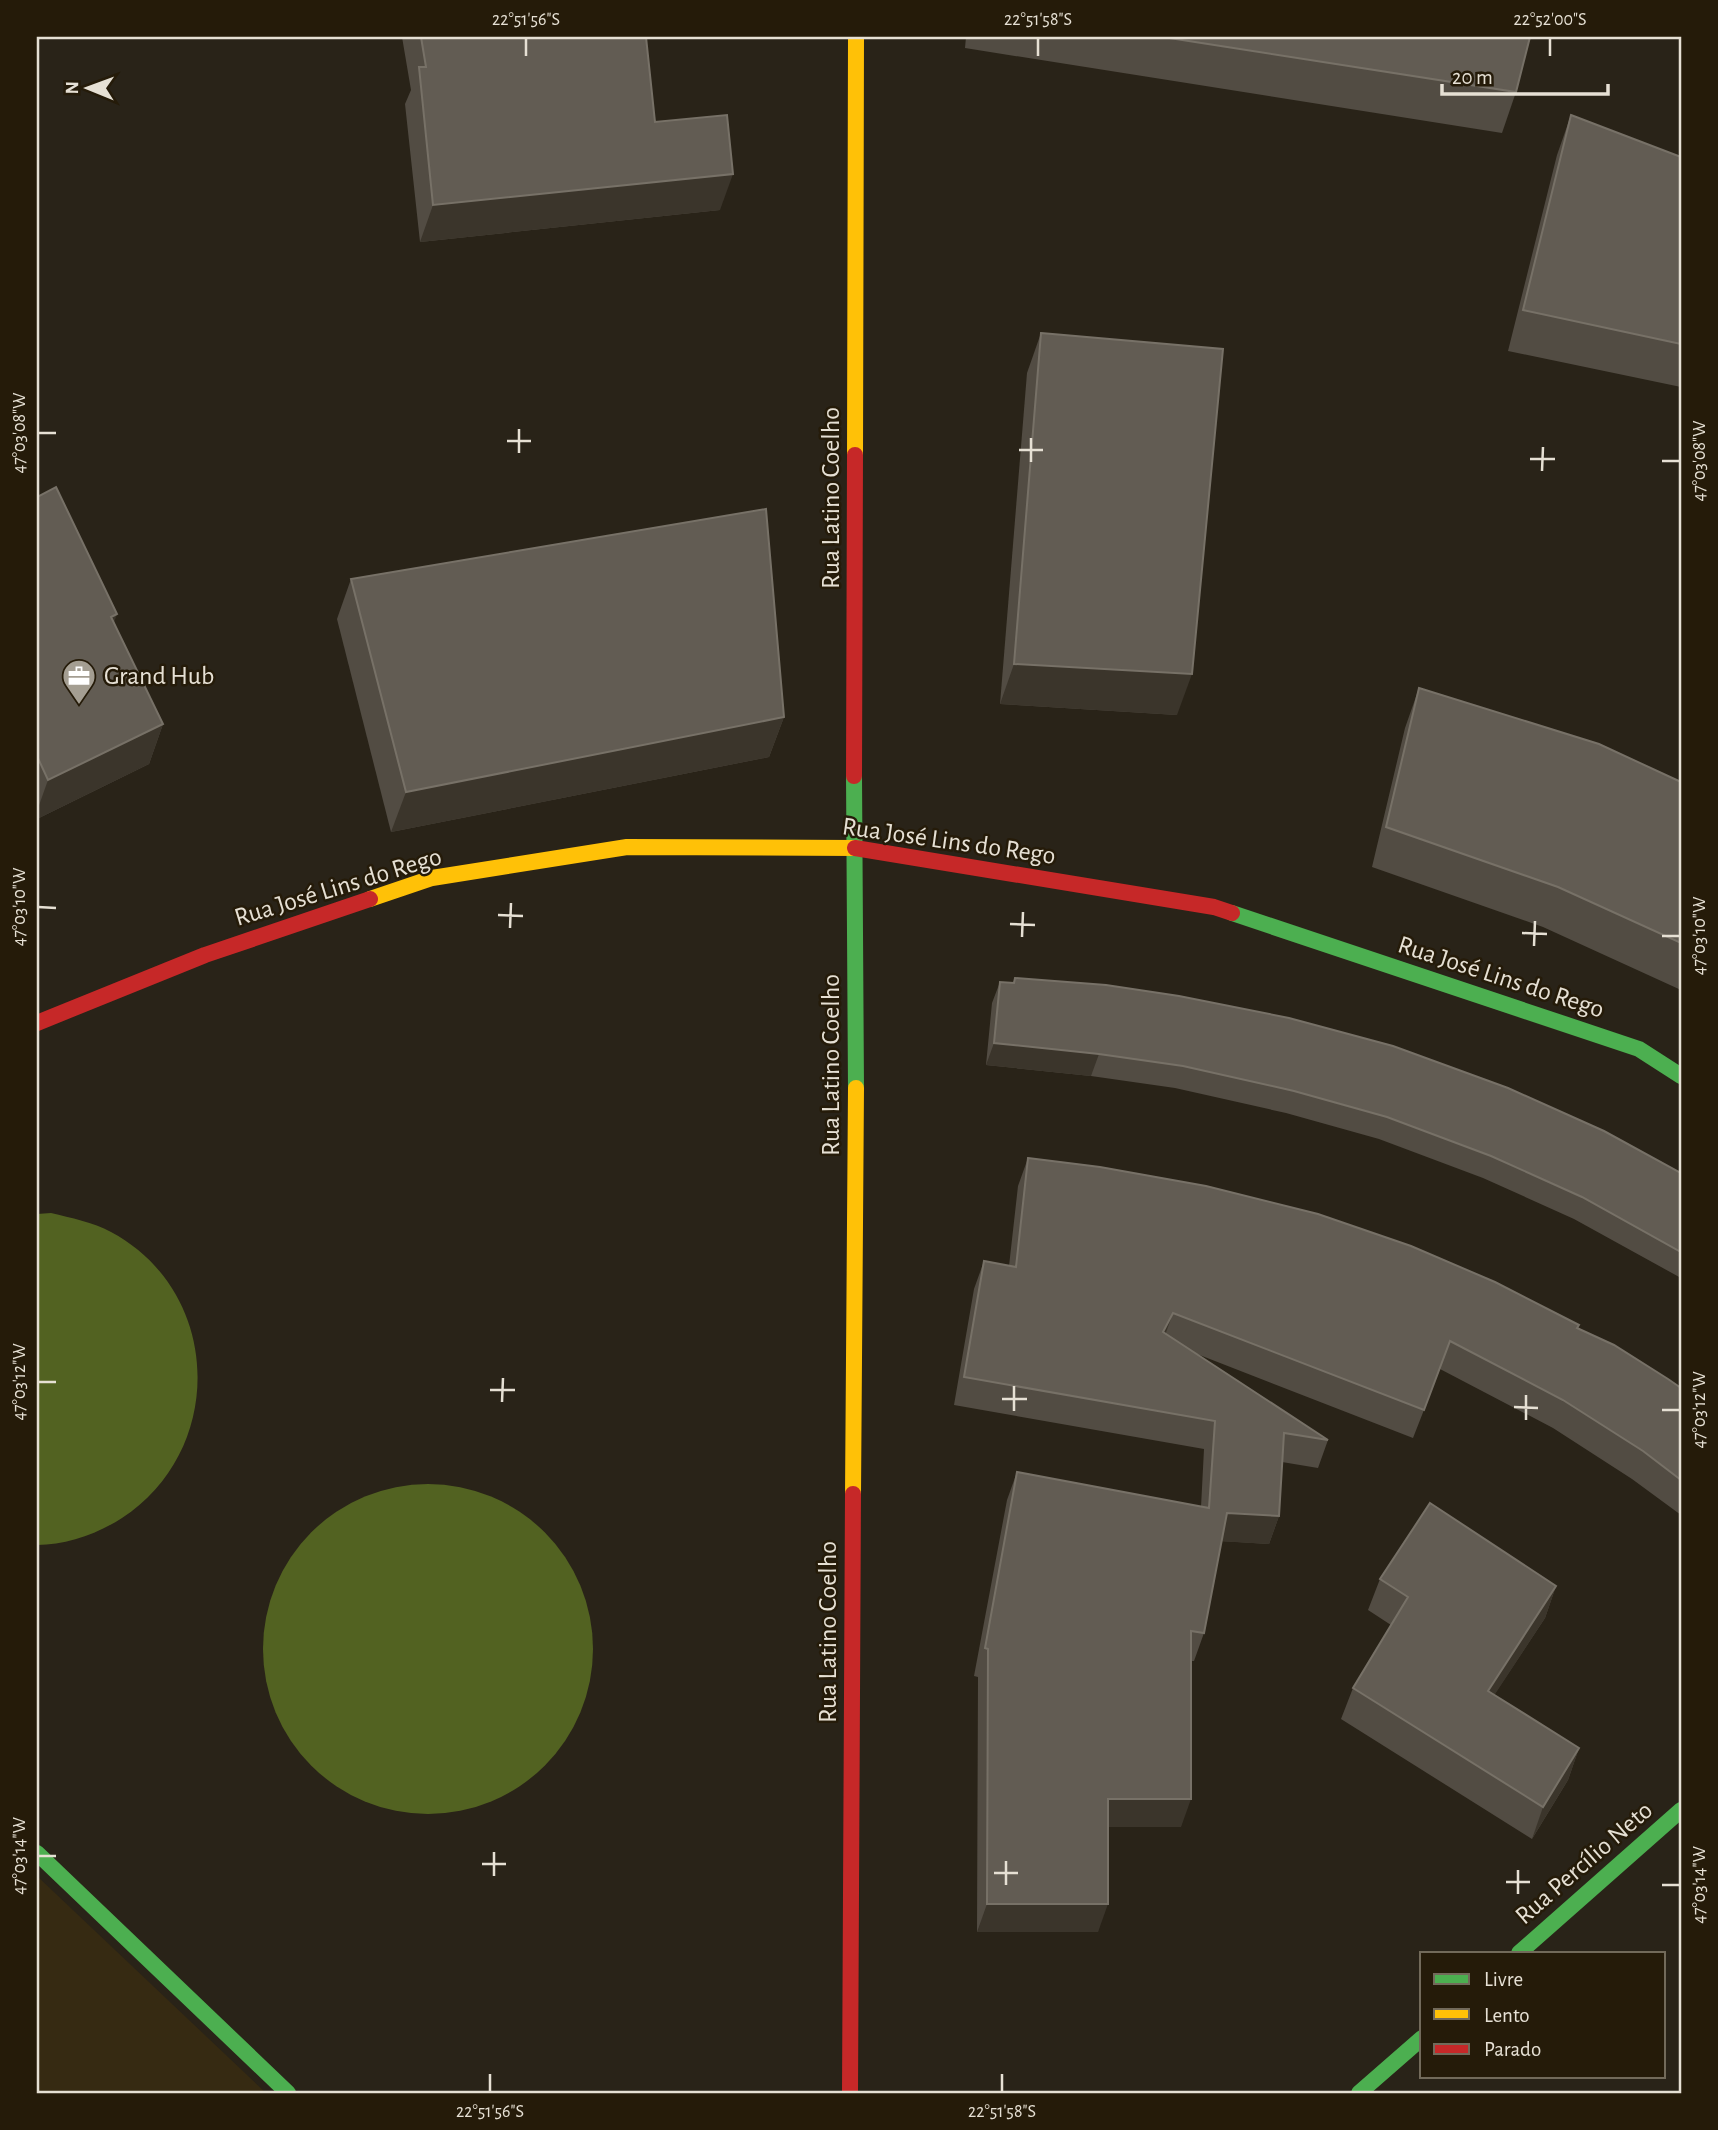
<svg xmlns="http://www.w3.org/2000/svg" width="1718" height="2130" viewBox="0 0 1718 2130" font-family="'Alegreya Sans',sans-serif">
<style>
.built{fill:#362a12}
.water{fill:#526221}
.lines{fill:none;stroke-linecap:round;stroke-linejoin:round}
.fast{stroke:#4caf50;stroke-width:16}
.slow{stroke:#ffc107;stroke-width:16}
.jam{stroke:#c62828;stroke-width:16}
.wall{fill:#524c43}
.shaded-wall{fill:#3b352b}
.building{fill:#625c53;stroke:#777167;stroke-width:2}
.ticks{fill:none;stroke:#e6e0d4;stroke-width:2.5}
.labels{text-anchor:middle;dominant-baseline:central;stroke-width:5;stroke-linejoin:round;paint-order:stroke}
.street-label{font-size:26px;fill:#e6e0d4;stroke:#251b09}
.poi-label{font-size:26px;fill:#e6e0d4;stroke:#251b09;text-anchor:start}
.neatline{fill:none;stroke:#e6e0d4;stroke-width:2.5}
.ticks-label{font-size:18px;text-anchor:middle;fill:#e6e0d4}
</style>
<rect width="100%" height="100%" fill="#292318"/>
<path class="built" d="M37,1876L266,2093H37Z"/>
<g class="water">
<path d="M51,1213C71,1218 93,1222 111,1232C223,1292 226,1450 122,1518C97,1534 66,1545 37,1545V1214Z"/>
<circle cx="428" cy="1649" r="165"/>
</g>
<g class="lines">
<g class="fast">
<path d="M854,776L856,1088"/>
<path d="M1232,913L1639,1049L1681,1076"/>
<path d="M37,1853L288,2093"/>
<path d="M1519,1953L1681,1810"/>
<path d="M1359,2093L1422,2038"/>
</g>
<g class="slow">
<path d="M855,455L856,37"/>
<path d="M370,899L432,878L627,847L855,848"/>
<path d="M853,1494L856,1088"/>
</g>
<g class="jam">
<path d="M854,776L855,455"/>
<path d="M855,848L1214,907L1232,913"/>
<path d="M37,1023L205,955L370,899"/>
<path d="M850,2093L853,1494"/>
</g>
</g>
<g class="wall">
<path d="M402,37H646L655,122L720,210L420,242L405,104L411,90Z"/>
<path d="M966,37H1530L1516,92L1502,133L965,48Z"/>
<path d="M1571,115L1681,157V387L1508,351L1557,155Z"/>
<path d="M1041,333L1177,715L1000,704L1027,373Z"/>
<path d="M37,497L114,623L163,724L149,764L37,819Z"/>
<path d="M351,579L784,717L769,757L391,832L337,619Z"/>
<path d="M1419,688L1681,782V990L1543,927L1372,867L1405,728Z"/>
<path d="M1015,978L1681,1173V1278L1574,1219L1483,1178L1379,1139L1286,1113L1175,1088L1091,1076L986,1065L992,1003L1000,982L1013,983Z"/>
<path d="M1028,1158L1578,1328L1681,1388V1515L1632,1479L1553,1428L1440,1369L1413,1438L1197,1354L1328,1440L1318,1468L1282,1462L1279,1516L1269,1544L1221,1541L1204,1633L1194,1661H1191L1181,1827H1108L1098,1932H977L978,1677L974,1676L1007,1500L1017,1472L1201,1507L1204,1449L954,1405L974,1289L984,1261L1009,1266L1018,1186Z"/>
<path d="M1380,1579L1556,1586L1545,1618L1494,1695L1579,1748L1568,1780L1532,1839L1341,1719L1353,1688L1391,1625L1368,1610Z"/>
</g>
<g class="shaded-wall">
<path d="M733,174L720,210L420,242L433,205Z"/>
<path d="M117,614L103,654L111,617Z"/>
<path d="M1014,664L1192,674L1177,715L1000,704Z"/>
<path d="M784,717L769,757L391,832L406,792Z"/>
<path d="M163,724L149,764L37,819V811L48,780Z"/>
<path d="M994,1043L1099,1054L1091,1076L986,1065Z"/>
<path d="M1173,1313L1163,1341V1332Z"/>
<path d="M1227,1513L1279,1516L1269,1544L1217,1541Z"/>
<path d="M1556,1586L1545,1618L1476,1723L1488,1691Z"/>
<path d="M1579,1748L1568,1780L1532,1839L1543,1807Z"/>
<path d="M1108,1799H1191L1181,1827H1098Z"/>
<path d="M987,1904H1108L1098,1932H977Z"/>
</g>
<g class="building">
<path d="M421,37H646L655,122L727,115L733,174L433,205L419,67H426Z"/>
<path d="M1163,37H1530L1516,92Z"/>
<path d="M1571,115L1681,157V344L1523,310Z"/>
<path d="M1041,333L1223,349L1192,674L1014,664Z"/>
<path d="M56,487L117,614L111,617L163,724L48,780L37,756V497Z"/>
<path d="M766,509L784,717L406,792L351,579Z"/>
<path d="M1419,688L1599,744L1681,782V943L1558,887L1386,827Z"/>
<path d="M1015,978L1106,985L1179,996L1289,1018L1393,1046L1508,1088L1604,1131L1681,1173V1252L1582,1197L1491,1156L1387,1117L1294,1091L1183,1066L1099,1054L994,1043L1000,982L1014,983Z"/>
<path d="M1028,1158L1100,1167L1206,1186L1318,1214L1411,1246L1495,1282L1579,1325L1577,1328L1614,1345L1668,1379L1681,1388V1480L1643,1451L1563,1400L1450,1341L1424,1410L1173,1313L1163,1332L1328,1440L1284,1433L1279,1516L1227,1513L1204,1633L1191,1631V1799H1108V1904H987L988,1649L985,1648L1017,1472L1209,1508L1215,1421L964,1377L984,1261L1016,1267Z"/>
<path d="M1430,1503L1556,1586L1488,1691L1579,1748L1543,1807L1353,1688L1408,1597L1380,1579Z"/>
</g>
<path class="ticks" d="M526,56V38M1038,56V38M1550,56V38M38,433H56M507,441H531M1019,450H1043M519,453V429M1530,459H1555M1662,461H1680M1031,462V438M1542,471L1543,447M38,907L56,908M498,915L523,916M1010,924L1035,925M510,928L511,903M1522,933L1547,934M1662,936H1680M1022,937L1023,912M1534,946L1535,921M38,1382H56M490,1390H515M1002,1399H1027M502,1402L503,1378M1514,1407L1538,1408M1662,1410H1680M1014,1411V1386M1526,1420V1395M38,1856H56M482,1864H506M994,1873H1018M494,1876V1852M1506,1882H1530M1006,1885V1861M1662,1885H1680M1518,1894V1870M490,2092V2074M1002,2092V2074"/>
<defs>
<symbol id="office-pin" viewBox="-11 -11 22 30"><path d="M0 17L-7.5 6A9.5 9.5 0 1 1 7.5 6Z" fill="#a49e92" stroke="#251b09"/><path d="M-6-3h4V-5.5h4V-3h4V5H-6ZM-1-4.5V-3h2v-1.5ZM-6 0V1H6V0Z" fill="#fff"/></symbol>
</defs>
<g fill-rule="evenodd">
<use href="#office-pin" x="60" y="657" width="38" height="52"/>
</g>
<g class="labels">
<g class="street-label">
<text transform="translate(831 498) rotate(-90)">Rua Latino Coelho</text>
<text transform="translate(949 841) rotate(8)">Rua José Lins do Rego</text>
<text transform="translate(338 887) rotate(-17)">Rua José Lins do Rego</text>
<text transform="translate(1501 977) rotate(18)">Rua José Lins do Rego</text>
<text transform="translate(831 1065) rotate(-90)">Rua Latino Coelho</text>
<text transform="translate(828 1632) rotate(-90)">Rua Latino Coelho</text>
<text transform="translate(1584 1863) rotate(-41)">Rua Percílio Neto</text>
</g>
<g class="poi-label">
<text x="104" y="676">Grand Hub</text>
</g>
</g>
<rect width="1718" height="2130" fill="none" stroke="#251b09" stroke-width="77"/>
<rect x="1420" y="1952" width="245" height="126" fill="#251b09" stroke="#726a5a" stroke-width="2"/>
<rect x="1434" y="1974" width="35" height="10" fill="#4caf50" stroke="#726a5a" stroke-width="2"/>
<text x="1484" y="1986" font-size="21" fill="#e6e0d4">Livre</text>
<rect x="1434" y="2009" width="35" height="10" fill="#ffc107" stroke="#726a5a" stroke-width="2"/>
<text x="1484" y="2022" font-size="21" fill="#e6e0d4">Lento</text>
<rect x="1434" y="2044" width="35" height="10" fill="#c62828" stroke="#726a5a" stroke-width="2"/>
<text x="1484" y="2056" font-size="21" fill="#e6e0d4">Parado</text>
<g transform="translate(88 88) rotate(271)" stroke="#251b09" stroke-width="5" paint-order="stroke">
<path d="M0-5L12 26L0 18L-12 26Z" fill="#e6e0d4"/>
<text y="-10" font-size="19" font-weight="bold" text-anchor="middle" fill="#e6e0d4">N</text>
</g>
<path d="M1442 84v10h166v-10" fill="none" stroke="#e6e0d4" stroke-width="3.5"/>
<text x="1452" y="84" font-size="21" fill="#e6e0d4" stroke="#251b09" stroke-width="5" paint-order="stroke">20 m</text>
<rect x="38" y="38" width="1642" height="2054" class="neatline"/>
<g class="ticks-label">
<text x="526" y="25">22°51'56"S</text>
<text x="1038" y="25">22°51'58"S</text>
<text x="1550" y="25">22°52'00"S</text>
<text transform="translate(19 433) rotate(-90)" y="6">47°03'08"W</text>
<text transform="translate(1699 461) rotate(-90)" y="6">47°03'08"W</text>
<text transform="translate(19 907) rotate(-90)" y="6">47°03'10"W</text>
<text transform="translate(1699 936) rotate(-90)" y="6">47°03'10"W</text>
<text transform="translate(19 1382) rotate(-90)" y="6">47°03'12"W</text>
<text transform="translate(1699 1410) rotate(-90)" y="6">47°03'12"W</text>
<text transform="translate(19 1856) rotate(-90)" y="6">47°03'14"W</text>
<text transform="translate(1699 1885) rotate(-90)" y="6">47°03'14"W</text>
<text x="490" y="2117">22°51'56"S</text>
<text x="1002" y="2117">22°51'58"S</text>
</g>
</svg>
